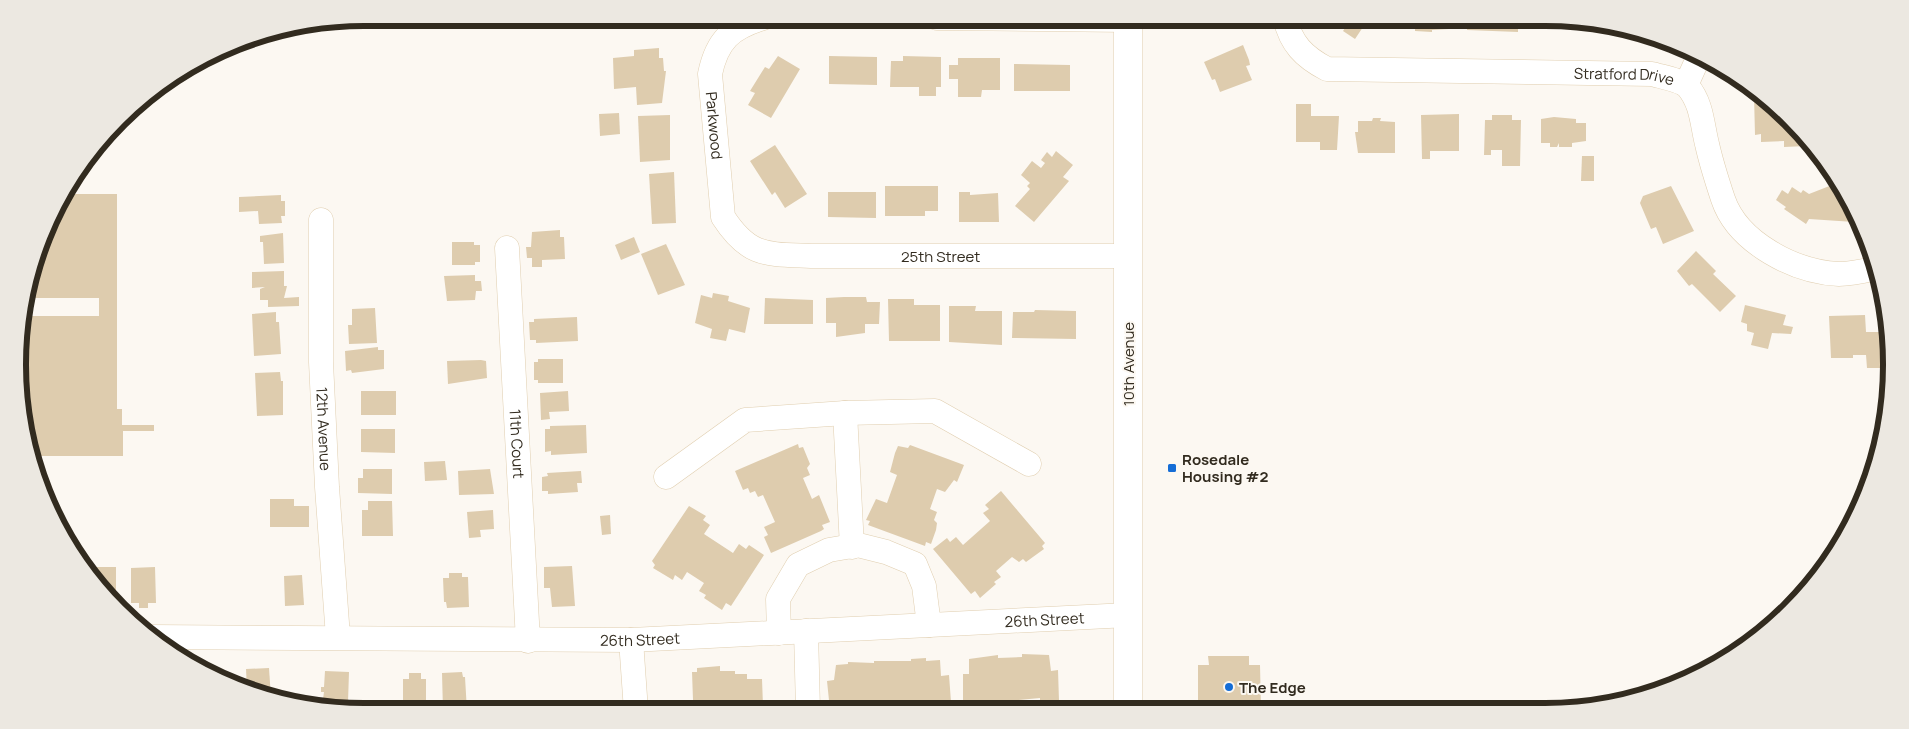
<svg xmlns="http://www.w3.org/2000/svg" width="1909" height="729" viewBox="0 0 1909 729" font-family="Manrope,sans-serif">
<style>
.building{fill:#deccae}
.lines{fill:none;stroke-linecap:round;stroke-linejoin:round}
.minor-casing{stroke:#e0ceaf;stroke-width:25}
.major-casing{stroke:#e0ceaf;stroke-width:29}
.minor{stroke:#fff;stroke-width:24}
.major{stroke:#fff;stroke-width:28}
.poi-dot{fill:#156dd6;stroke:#fcf8f2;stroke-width:2}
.labels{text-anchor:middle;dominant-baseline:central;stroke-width:4;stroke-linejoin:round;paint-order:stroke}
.street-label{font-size:15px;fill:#322b1f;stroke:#fcf8f2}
.poi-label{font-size:15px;font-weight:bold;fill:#322b1f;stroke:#fcf8f2;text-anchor:start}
.rim{fill:none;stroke:#322b1f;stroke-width:6}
</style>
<rect width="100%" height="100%" fill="#fcf8f2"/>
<g class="building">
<path d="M639,18H664L659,28Z"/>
<path d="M1342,18H1369L1355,39L1343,31L1347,25L1343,23L1345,19Z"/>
<path d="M1389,18H1449V29L1432,30V32L1415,31V28H1389Z"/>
<path d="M1467,18H1518V32L1467,30Z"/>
<path d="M1544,18L1573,21V22L1544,23Z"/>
<path d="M1576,22L1590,24V29H1576Z"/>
<path d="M1243,45L1249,60L1250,65L1246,66L1252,80L1220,92L1215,79L1212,80L1204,62Z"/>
<path d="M659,48V58H663L664,71H666L662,103L637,105L636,87L614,89L613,58L634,56V50Z"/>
<path d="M778,56L800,69L771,118L748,105L755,93L750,91L765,67L769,69Z"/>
<path d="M829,56L877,57V85L829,84Z"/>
<path d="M903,56L941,57V87H936V96H919V87H890L891,61H903Z"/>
<path d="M958,58H1000V90H982L981,97H958V79H949V65H958Z"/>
<path d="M1014,64L1070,65V91H1014Z"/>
<path d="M1754,95H1762L1806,136L1807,146L1784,147V141L1761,142V134L1755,135Z"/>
<path d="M1296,104H1311V116H1339L1337,150H1320V142H1296Z"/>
<path d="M619,113L620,134L600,136L599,114Z"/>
<path d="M1459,114V151H1430V159H1422L1421,115Z"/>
<path d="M670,115V160L640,162L638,116Z"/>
<path d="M1492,115H1512V120H1521L1520,166H1502V150H1491V155H1484L1485,120H1492Z"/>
<path d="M1554,117L1576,119V123H1586V141L1572,143V147H1559V143L1557,147H1550V143H1541V119Z"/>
<path d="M1373,118H1381L1380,121L1395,122V153H1358L1355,132H1358V121H1372Z"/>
<path d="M775,145L807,194L785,208L775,192L772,195L750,161Z"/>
<path d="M1056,151L1073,165L1063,177L1069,181L1034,222L1015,206L1030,189L1027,186L1030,183L1021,175L1032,161L1041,168L1045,163L1041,160L1047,152L1052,157Z"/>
<path d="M1582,156H1594V181H1581Z"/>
<path d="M674,172L676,223L652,224L649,174Z"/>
<path d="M1833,174L1845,191L1854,212V222L1809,219L1806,224L1784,209L1786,207L1776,200L1782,190L1788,194L1792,187L1801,193L1803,190L1809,194L1832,185Z"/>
<path d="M885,186H938V211H925V216H885Z"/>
<path d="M1671,186L1694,231L1663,244L1656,227L1651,229L1640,203L1643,196Z"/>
<path d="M828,192H876V218L828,217Z"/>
<path d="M959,192H970V195L998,193L999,222H959Z"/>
<path d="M63,194H117V409H122V425H154V431H123V456H31L24,432L21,316H99V298H25L36,253Z"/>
<path d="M281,195V201H285V216H281L282,223L259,224L258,211L239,212V197Z"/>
<path d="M560,230V237H564L565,259L542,260V267H532V258H527L526,247H531L532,232Z"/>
<path d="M283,233L284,263L264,264L263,242H260V236Z"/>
<path d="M634,237L640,252L621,260L615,245Z"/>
<path d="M452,242H474V245H480V262H475V265H452Z"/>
<path d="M666,244L685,285L658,295L641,254Z"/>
<path d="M1696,251L1716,271L1713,274L1736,296L1720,312L1692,284L1689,286L1677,271Z"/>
<path d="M284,271V286H287L284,298L299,297V306L268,307V300H260V289L265,287L252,288V272Z"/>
<path d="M475,275V281H481L482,291H476L475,300L447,301L444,276Z"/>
<path d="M713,293L729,296L728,301L750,308L745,333L729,329L726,341L710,338L712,329L695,323L701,295L712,298Z"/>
<path d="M844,297H866L867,302H880L879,324H865V333L836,337V323H826V298Z"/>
<path d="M765,298L813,300V324H764Z"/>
<path d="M888,299H914V305H940V341H889Z"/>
<path d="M1745,305L1786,315L1783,325L1793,327L1791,334L1772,333L1768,349L1751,345L1754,333L1747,331V324L1741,322Z"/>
<path d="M949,306H976L975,311H1002V345L949,342Z"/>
<path d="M375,308L377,343L349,344L348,325H352V309Z"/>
<path d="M1035,310L1076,311V339L1012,338L1013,312H1034Z"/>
<path d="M276,312V322H279L281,354L254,356L252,314Z"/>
<path d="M1865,315L1866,332H1883L1884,368H1867L1866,355H1853V358H1831L1829,316Z"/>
<path d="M577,317L578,341L536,343V340H530L529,322H534V319Z"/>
<path d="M378,347V350H384V369L352,373L351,370L346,371L345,351Z"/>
<path d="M538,359H563V383H538V380H534V362H538Z"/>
<path d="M481,360L486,361L487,378L448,384L447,361Z"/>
<path d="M280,372L281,381H283V415L257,416L255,373Z"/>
<rect x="361" y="391" width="35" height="24"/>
<path d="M568,391L569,411L549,412L550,419L541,420L540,393Z"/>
<path d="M586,425L587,453L551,455V451L545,452V429H550V426Z"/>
<path d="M361,429H395V453L361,452Z"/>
<path d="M798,444L799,448L803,447L810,464L807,468L810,475L803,478L812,499L819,495L830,522L822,525L824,529L821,531L771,553L764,537L768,535L764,527L775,522L763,495L758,497L755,491L750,493L748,488L743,490L735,471Z"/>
<path d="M910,445L964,465L957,482L954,480L945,492L937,489L930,509L937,512L934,520L937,523L936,530L931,544L926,542L925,546L868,525L870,521L866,520L876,499L887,503L897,475L890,472L895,453L898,446L908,448Z"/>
<path d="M445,461L447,480L425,481L424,462Z"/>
<path d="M363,469H392V494L358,493V478H363Z"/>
<path d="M490,469L494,494L459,495L458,471Z"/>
<path d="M581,471L582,483H577L578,492L548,494V491H542V477L548,476L547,473Z"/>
<path d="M1001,491L1045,543L1042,546L1044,549L1026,562L1023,559L1019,562L1012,557L996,571L1001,577L994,582L996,584L980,598L975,591L971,594L933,549L947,538L950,542L956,537L963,545L990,521L983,513L989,509L985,505Z"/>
<path d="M270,499H294V506H309V527H270Z"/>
<path d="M368,501H392L393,536H362V510H368Z"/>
<path d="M689,506L706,516L703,520L710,525L704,534L733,553L739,544L746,549L749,545L764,555L731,606L726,603L722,610L704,598L706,595L699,591L704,583L687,572L682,580L675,575L673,580L653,568L655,565L652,561Z"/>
<path d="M493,510L494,529L480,530L481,537L469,538L467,512Z"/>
<path d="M610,515L611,534L602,535L600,516Z"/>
<path d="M572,566L575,606L552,607L550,588H544V567Z"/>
<path d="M91,567H116V600L91,573Z"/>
<path d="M155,567L156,603H148V608H139V603H131V568Z"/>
<path d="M449,573H462V577H468L469,607L447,608L446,602H444L443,578H449Z"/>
<path d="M302,575L304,605L285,606L284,576Z"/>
<path d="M1022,654L1049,655L1051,671L1058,670L1059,701L1048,702L1049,700H1040V698L996,702V700H983V702L975,703V705H965V702H963V674H969V659L998,655V658L1022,657Z"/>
<path d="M1208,656H1249V665H1260L1261,709H1198V665H1209Z"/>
<path d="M926,658V661L940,660L941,676L949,675L951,702L948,703L949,706L929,705V702L916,703V706L877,705V707L860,708V706H846L847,708L839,710H830L827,681L834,680L836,665L848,664V662L874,663V661H911V659Z"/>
<path d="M720,666V671H735V674H747V679H762L763,706L698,708V700H693L692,672H697V668Z"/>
<path d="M269,668L271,698L247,689L246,669Z"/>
<path d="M325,671L349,672L348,702H354V710L322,706L324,692H321V687H324Z"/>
<path d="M462,672L463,677H465L467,711H443L442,673Z"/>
<path d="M409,673H421V679H426V709H403V679H409Z"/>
</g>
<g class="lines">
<defs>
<g id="minor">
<path id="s1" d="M763,18C731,28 717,40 710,74L723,217C749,257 766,254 811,256H1129"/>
<path d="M937,18L1128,20"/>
<path id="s2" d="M1285,18C1291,44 1304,57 1327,69L1652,74C1662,77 1681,80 1688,87C1702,104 1702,124 1707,144C1711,162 1717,181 1723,199C1738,243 1795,272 1839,274C1852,274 1864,271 1877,268"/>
<path d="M1686,85L1700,54"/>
<path id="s3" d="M321,220V362L327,487L338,637"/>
<path id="s4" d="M507,248L528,641"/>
<path d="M845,413L852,547"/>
<path d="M666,477L745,420L845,413L935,411L1029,464"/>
<path d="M806,631L808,710"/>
<path d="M779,633L778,599L798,565L829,550L858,545L886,552L915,564L924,586L929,625"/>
<path id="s5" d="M151,637L631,640L1128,615"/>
<path d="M631,640L636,711"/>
</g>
<path id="major" d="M1128,710V18"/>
</defs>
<use href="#minor" class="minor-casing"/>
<use href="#major" class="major-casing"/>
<use href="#minor" class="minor"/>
<use href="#major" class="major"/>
</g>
<g class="poi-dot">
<rect x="1167" y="463" width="10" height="10" rx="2.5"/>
<circle cx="1229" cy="687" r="5"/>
</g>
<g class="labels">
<g class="street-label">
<text stroke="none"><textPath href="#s2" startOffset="366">Stratford Drive</textPath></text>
<text stroke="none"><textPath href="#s1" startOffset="134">Parkwood</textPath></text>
<text stroke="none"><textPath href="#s1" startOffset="458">25th Street</textPath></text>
<text transform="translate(1128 364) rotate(-90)">10th Avenue</text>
<text stroke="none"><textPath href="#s3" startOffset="209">12th Avenue</textPath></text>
<text stroke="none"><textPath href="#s4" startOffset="196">11th Court</textPath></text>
<text stroke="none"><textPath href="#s5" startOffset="894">26th Street</textPath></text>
<text stroke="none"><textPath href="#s5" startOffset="489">26th Street</textPath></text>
</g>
<g class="poi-label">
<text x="1182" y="459">Rosedale<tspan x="1182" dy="17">Housing #2</tspan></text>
<text x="1239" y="687">The Edge</text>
</g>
</g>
<path d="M0 0H1909V729H0ZM364 26H1545A338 338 0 0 1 1883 364V365A338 338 0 0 1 1545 703H364A338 338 0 0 1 26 365V364A338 338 0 0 1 364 26Z" fill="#ece8e1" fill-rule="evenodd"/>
<path class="rim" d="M364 26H1545A338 338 0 0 1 1883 364V365A338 338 0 0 1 1545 703H364A338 338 0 0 1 26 365V364A338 338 0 0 1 364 26Z"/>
</svg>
